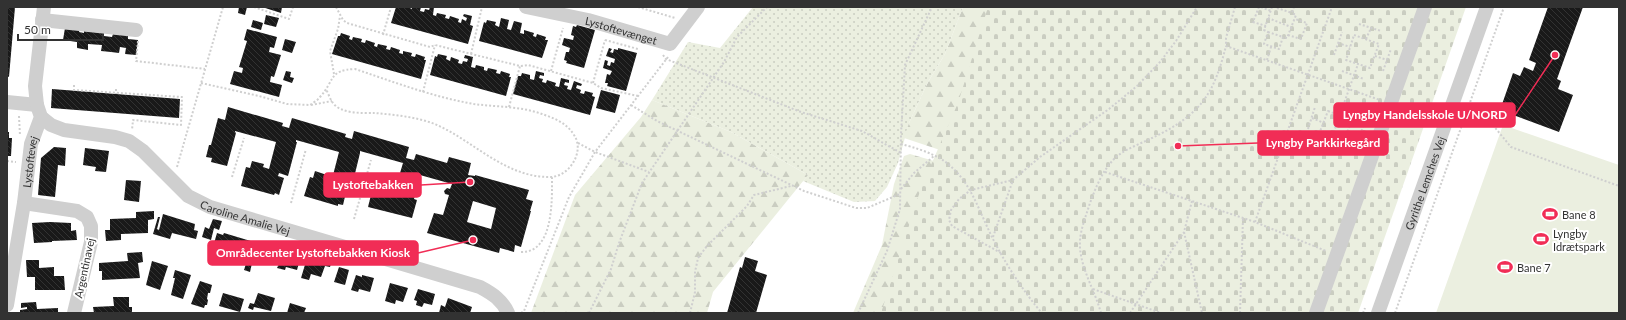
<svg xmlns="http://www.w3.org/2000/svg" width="1626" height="320" viewBox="0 0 1626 320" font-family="Lato,sans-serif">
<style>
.grass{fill:url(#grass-dots)}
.forest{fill:url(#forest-firs)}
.cemetery{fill:url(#cemetery-stones)}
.green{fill:#ebefe0}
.building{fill:url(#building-back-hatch);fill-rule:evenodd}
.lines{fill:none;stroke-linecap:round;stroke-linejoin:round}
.path{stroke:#cfcfcf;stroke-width:2;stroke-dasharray:2 2;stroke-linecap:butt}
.minor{stroke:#cfcfcf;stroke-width:14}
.labels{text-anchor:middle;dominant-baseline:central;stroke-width:4;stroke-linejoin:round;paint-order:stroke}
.street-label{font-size:11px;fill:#323232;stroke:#fff}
.poi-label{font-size:11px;fill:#323232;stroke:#fff;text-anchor:start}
.leader{fill:none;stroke:#f12d56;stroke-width:1.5}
.callout-dot{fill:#f12d56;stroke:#fff;stroke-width:1.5}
.callout{fill:#f12d56;stroke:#f12d56;stroke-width:1.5}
.callout-label{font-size:12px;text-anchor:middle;font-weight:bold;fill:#fff}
</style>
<defs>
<pattern id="grass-dots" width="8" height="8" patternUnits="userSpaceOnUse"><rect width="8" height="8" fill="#ebefe0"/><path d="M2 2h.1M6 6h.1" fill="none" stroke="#cacdc1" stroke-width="1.8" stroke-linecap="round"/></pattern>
<pattern id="forest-firs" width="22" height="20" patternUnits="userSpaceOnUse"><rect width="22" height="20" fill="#ebefe0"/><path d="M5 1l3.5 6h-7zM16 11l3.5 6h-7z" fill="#cacdc1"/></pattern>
<pattern id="cemetery-stones" width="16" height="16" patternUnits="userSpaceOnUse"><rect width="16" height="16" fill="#ebefe0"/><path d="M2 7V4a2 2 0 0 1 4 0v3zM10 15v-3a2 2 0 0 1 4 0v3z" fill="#cacdc1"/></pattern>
<pattern id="building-back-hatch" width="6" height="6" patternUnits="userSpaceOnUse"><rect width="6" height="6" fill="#191919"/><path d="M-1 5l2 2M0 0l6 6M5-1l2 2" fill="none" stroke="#323232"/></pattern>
</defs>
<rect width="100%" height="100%" fill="#fff"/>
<path class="grass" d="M753,7H963L945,54L928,82L909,123L898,163L887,187L875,201L854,202L803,181L808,175L731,132L652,100L688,42L720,48Z"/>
<g class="forest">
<path d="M963,7H1155L943,151L904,138L909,123L928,82L945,54Z"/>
<path d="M652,100L731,132L808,175L713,292L707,313H531L575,195L641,117Z"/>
<path d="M910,154L941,163L1009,313H853L882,245L894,184L904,156Z"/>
</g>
<path class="cemetery" d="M988,7H1466L1358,313H881L921,188L958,103Z"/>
<path class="green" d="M1503,125L1619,165V313H1436Z"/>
<g class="building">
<path d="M7,7H15L9,77L7,76Z"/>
<path d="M239,7H247L245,15L238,13Z"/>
<path d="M262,7H282L281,13Z"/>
<path d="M396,7H408L412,9V7H421L420,11L424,12L425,9L429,10L430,7H434L433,15L436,16L437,13L446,15L445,18L449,19L450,16L459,19L458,22L461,23L462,19L466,21L467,18L463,16L464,14L472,16L470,25L473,26L468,44L391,23Z"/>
<path d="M1548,7H1583L1557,79L1561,81L1558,89L1573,95L1559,132L1500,110L1513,73L1520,76L1524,67L1533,71L1536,63L1529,60Z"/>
<path d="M266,15L279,18L276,27L264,24Z"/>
<path d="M501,18L509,20L507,29L511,30L514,21L522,23L520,33L524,34V30L534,33L533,36L536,37L537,34L546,37L545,40H548L542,58L479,41L484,22L486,23L487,20L496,22L495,25L499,27Z"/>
<path d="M253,20L263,23L261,30L251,27Z"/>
<path d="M577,25L595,30L584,68L566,63L567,61L564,60L566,52H569L570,48L562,45L564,38L573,40L574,36L571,35L573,26L576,27Z"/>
<path d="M65,28L80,29L79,32L84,33V31L104,33V36L112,37L113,34L128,35V39L138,40L136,55L125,54L126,48L120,47L119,53L111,52L101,51L102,45L88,44V50L77,48V42L63,40Z"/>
<path d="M247,29L277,37L274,48L270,47L269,52L281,55L274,77L271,76L270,82L282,85L279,97L230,84L234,71L242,73L243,68L239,67L247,41L244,40Z"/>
<path d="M341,33L350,36L349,39L352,40L353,37L362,39L361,42L365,43L366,40L375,43L374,46L377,47L378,44L387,46L386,49L390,50L391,47L400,50L399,53L403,54V51L412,53L411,56L415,57L416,54L425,57L424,60H426L421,79L332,54L338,36H340Z"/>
<path d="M285,39L296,42L292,53L282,50Z"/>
<path d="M609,48L612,49L610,52L613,53L614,49L618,50V48L637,53L626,91L607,86L608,83H605L607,74L610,75L612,71L603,68L605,60L608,61L607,65L610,66L611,62L614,63L615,59L606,56Z"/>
<path d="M438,54L447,56L446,59L450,61L451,57L459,60L458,63L462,64L463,61L467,62L468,59L464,58L465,55L473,57L471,67L475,68L476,65L484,67V70L487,71L488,68L497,70L496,73L500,74L501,71L510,74L509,77H511L506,96L430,75L435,56L437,57Z"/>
<path d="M286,71L291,72L290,77L294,78L292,83L283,80Z"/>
<path d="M536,71L544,73V76L540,75L539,78L543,79L542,82L546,83L547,80L556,83L555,86L559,87L561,78L569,80V83L565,82L564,85L568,86L567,89L571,90L574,81L582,84L581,86L577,85L576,88L581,90L580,93L584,94L585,91L593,93L592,96L595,97L590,115L513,94L518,76H521L522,73L530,75V79L534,80Z"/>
<path d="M52,89L180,99L179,118L51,108Z"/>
<path d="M601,90L620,95L615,113L596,108Z"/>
<path d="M228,107L283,123L282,126L289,128L292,118L346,134L345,137L352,139L354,131L409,147L406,158L414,160L416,154L447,163L449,157L471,163L468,175L475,176V175L529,190L526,199L533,201L530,211H531L521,247L515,245L514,252L500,248L499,253L427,233L434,213L443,215L449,195L445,194L444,191L447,188L450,189L452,184L420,175L414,199L417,200L412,218L368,207L372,191L376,192L378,185L390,188L389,191L394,193L403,163L360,151V153L351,190L347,188L343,205L338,204V206L304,196L310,177L313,178L315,171L327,175L326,177L332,179L339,152L296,140V142H297L288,176L279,173L278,176L284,178L279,195L275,193L274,195L241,186L246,167L250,168L252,161L264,164L263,167L269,169L276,142L235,131V132L236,133L227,166L211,162L212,158L206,157L209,145H211L218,118L225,120ZM473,201L496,208L491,229L467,222Z"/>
<path d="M7,132H9V138H12L11,156H7Z"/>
<path d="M54,147L66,148L65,166L58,165L55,197L38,195L41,158Z"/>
<path d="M85,148L109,151L106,172L95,171L96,167L83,165Z"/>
<path d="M126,180L141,181L139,202L124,200Z"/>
<path d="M154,211V219L148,220V233L121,234V240L106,241L105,230H110V219L136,218V212Z"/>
<path d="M163,214L195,224L194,230L198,231L196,239L172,233L170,239L153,234L158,217H160L157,229L159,230Z"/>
<path d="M213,219L222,221L219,230L214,228L211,240L202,237L205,227L209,229Z"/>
<path d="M50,222L71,223V231L76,230L77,240L52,241V242L34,243L32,223Z"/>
<path d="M217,233L223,235L224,233L254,242L250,256L239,253L237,259L221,254L222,248L220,247L219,252L212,250Z"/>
<path d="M285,242L291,244L288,253L301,256L297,270L286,267L285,270L277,268L279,264L263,260L261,264L256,263L260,255H262L265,246L282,251Z"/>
<path d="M142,252L143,262L138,263L140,278L102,280V271H99V263L128,261L127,253Z"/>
<path d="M324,255L333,258L330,267L325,266L321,277L311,274L309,280L301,278L307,258L325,264V262L322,261Z"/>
<path d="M248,257L253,259L250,272L244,270Z"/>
<path d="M745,257L758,261L755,271L767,275L756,313H727L740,267L742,268Z"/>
<path d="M26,260H39V268L54,267V276H64L65,290H35V277H27Z"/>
<path d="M152,261L168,266L160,290L146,285Z"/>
<path d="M339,267L349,270L345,285L334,282Z"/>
<path d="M175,270L191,275L183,299L171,295L175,278H173Z"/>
<path d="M356,275L362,277V275L374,278L370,292L359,289L358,292L351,290Z"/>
<path d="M200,281L212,285L210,293H208L207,299L208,300L207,305H205L204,308L191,304Z"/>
<path d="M390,283L408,288L403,302L396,300L395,304L385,301Z"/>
<path d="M418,289L435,294L432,305L424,303L422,307L416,305L417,301L414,300Z"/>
<path d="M223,293L244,299L240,312L219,306Z"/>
<path d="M258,293L275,298L271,311L254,307L253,310L248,308L250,303L254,304Z"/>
<path d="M113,297H129V307H132V313H94L93,307L114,306Z"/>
<path d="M448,298L472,307L470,313H439L441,305L445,307Z"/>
<path d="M36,302L37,309L58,308V313H20V310L27,309V307L21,308V303Z"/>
<path d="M290,303L306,308L304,313H287Z"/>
</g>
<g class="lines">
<g class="path">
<path d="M254,7L289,19L293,7"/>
<path d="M336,7L343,20L347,23L430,47L435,45L520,66L528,65L593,83L601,88L638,96"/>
<path d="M638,7L675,18"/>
<path d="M1235,7L1226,38V46L1380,100"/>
<path d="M1259,7L1253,22L1266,26"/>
<path d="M1261,7L1271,11"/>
<path d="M1272,7L1264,30L1268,32L1264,44L1279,49L1283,37L1287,38L1296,15L1292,13L1294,7"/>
<path d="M1277,8L1292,13"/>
<path d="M1268,18L1291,27"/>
<path d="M1359,24L1381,31"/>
<path d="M1268,32L1283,37"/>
<path d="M383,35L391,7"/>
<path d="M1288,35L1301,39L1307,23L1295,19"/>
<path d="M1354,35L1379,44L1370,68L1346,60Z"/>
<path d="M1366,39L1371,28"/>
<path d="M605,40L638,49"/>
<path d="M138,41L136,61L205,69"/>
<path d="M1338,43L1350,47"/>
<path d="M471,54L482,7"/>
<path d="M663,55L666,59L801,112L862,131L901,153"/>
<path d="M1334,55L1342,32"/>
<path d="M1375,56L1387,60"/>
<path d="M1267,60L1271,47"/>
<path d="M551,71L563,28"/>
<path d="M1342,71L1364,79"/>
<path d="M1383,71L1391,49"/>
<path d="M334,74L330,51L338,29L340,16"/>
<path d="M201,83L259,96L287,104L310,105C313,103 318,100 320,97C335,81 328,70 355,69C394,82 433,97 474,104C496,107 520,106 542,114C554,118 567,123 574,135C585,151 570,176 551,177C506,178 475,142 437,125C418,117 396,115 375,113C362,113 341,114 333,103C330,99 328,93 326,89"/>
<path d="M593,83L605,40"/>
<path d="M74,85V90L182,97L181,125L133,120L132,130"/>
<path d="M116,89V94"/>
<path d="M423,92L435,45"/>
<path d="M311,105L332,101"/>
<path d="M631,105L657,121L804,191L856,208H867L900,194"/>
<path d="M509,107L520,66"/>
<path d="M1466,109L1487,118L1511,147L1619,186"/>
<path d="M1328,111L1352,120L1343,143L1319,134Z"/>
<path d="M19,116L20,136"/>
<path d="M1312,118L1324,123"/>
<path d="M1308,129L1315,107"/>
<path d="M1348,131L1360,135"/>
<path d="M578,143L595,152L649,172"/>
<path d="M901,144C913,147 933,153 944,161C970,179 978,209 992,237C1003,260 1025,294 1042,313"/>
<path d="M1316,146L1339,155"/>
<path d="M1356,146L1364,124"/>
<path d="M1327,151L1358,64"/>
<path d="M7,161L16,162"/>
<path d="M177,167L223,7"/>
<path d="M1105,172L1255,222L1326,251"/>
<path d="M232,177L244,138"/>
<path d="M901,189L914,173L934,156"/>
<path d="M1192,201L1184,232L1202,313"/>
<path d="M291,203L306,149"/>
<path d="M354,219L371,160"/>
<path d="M1255,222L1332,7"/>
<path d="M993,237L1013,180"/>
<path d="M521,252C554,253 552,199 552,177"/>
<path d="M1001,253L952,226L949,220L951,210L959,199L971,190L1013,180L1040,157L1109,109L1137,86L1160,62L1176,41L1197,7"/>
<path d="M1093,289L1161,313"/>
<path d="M521,313L524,311L569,197L595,152L668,57"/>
<path d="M589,313L611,269L619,243L642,183L724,62L737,37L767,7"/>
<path d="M690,313L695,292V272L698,258L707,246L747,206L754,195L791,186"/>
<path d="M858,313L887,251L900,209L901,134L905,65L932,7"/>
<path d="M1101,313C1095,291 1081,269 1080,247C1079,233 1085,219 1089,206C1095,189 1102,171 1115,158C1125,149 1140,144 1152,138C1167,131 1183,122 1195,110C1213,93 1220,69 1226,46"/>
<path d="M1130,313L1184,232"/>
<path d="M1240,313L1243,218"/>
<path d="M1363,313L1365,308"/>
<path d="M1395,313L1504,7"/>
</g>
<g class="minor">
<path id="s1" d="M526,7L588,20L670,44L698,7"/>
<path d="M42,20L136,30"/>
<path d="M7,102L37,105"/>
<path id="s2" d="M41,117L51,125L64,130L115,137L129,141L143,151L188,196L210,207L480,287C493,294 502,300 508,313"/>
<path d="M24,203L77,211L87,217L91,226V242L74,313"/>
<path id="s3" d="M7,305L24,203L31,144L41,117L37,105L35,86L44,7"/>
<path d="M1316,313L1425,7"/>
<path id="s4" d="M1378,313L1487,7"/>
</g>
</g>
<defs>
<symbol id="stadium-bare" viewBox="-9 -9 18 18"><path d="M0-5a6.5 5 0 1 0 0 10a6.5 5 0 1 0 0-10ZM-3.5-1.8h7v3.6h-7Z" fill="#f12d56" stroke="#fff" stroke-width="2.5" paint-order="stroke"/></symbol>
</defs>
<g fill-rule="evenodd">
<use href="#stadium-bare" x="1539" y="203" width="22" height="22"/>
<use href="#stadium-bare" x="1530" y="228" width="22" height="22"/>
<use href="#stadium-bare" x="1494" y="256" width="22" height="22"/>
</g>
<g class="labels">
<g class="street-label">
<text stroke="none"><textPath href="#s1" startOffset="98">Lystoftevænget</textPath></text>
<text stroke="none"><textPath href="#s3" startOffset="145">Lystoftevej</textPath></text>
<text stroke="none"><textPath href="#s4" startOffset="138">Gyrithe Lemches Vej</textPath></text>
<text stroke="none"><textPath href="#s2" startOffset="235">Caroline Amalie Vej</textPath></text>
<text transform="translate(84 268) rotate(-78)">Argentinavej</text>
</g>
<g class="poi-label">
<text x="1562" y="214">Bane 8</text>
<text x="1553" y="233">Lyngby<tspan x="1553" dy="13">Idrætspark</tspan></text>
<text x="1517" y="267">Bane 7</text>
</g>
</g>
<path class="leader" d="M1555 55L1515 115M1178 146L1258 143M470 182L421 185M473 240L418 253"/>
<g class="callout-dot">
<circle cx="1555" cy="55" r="4"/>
<circle cx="1178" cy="146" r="4"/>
<circle cx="470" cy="182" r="4"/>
<circle cx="473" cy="240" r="4"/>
</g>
<g class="callout">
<rect x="1334" y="103" width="181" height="24" rx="4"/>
<rect x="1258" y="131" width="130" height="24" rx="4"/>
<rect x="324" y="173" width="97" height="24" rx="4"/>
<rect x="208" y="241" width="210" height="24" rx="4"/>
</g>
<g class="callout-label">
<text x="1425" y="119">Lyngby Handelsskole U/NORD</text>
<text x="1323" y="147">Lyngby Parkkirkegård</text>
<text x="373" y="189">Lystoftebakken</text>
<text x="313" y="257">Områdecenter Lystoftebakken Kiosk</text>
</g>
<rect width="1626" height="320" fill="none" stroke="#323232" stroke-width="16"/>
<path d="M18 34v6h85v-6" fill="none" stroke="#323232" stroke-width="2"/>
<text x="24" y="34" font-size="12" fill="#323232" stroke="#ffffff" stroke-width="3" paint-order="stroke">50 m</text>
</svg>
